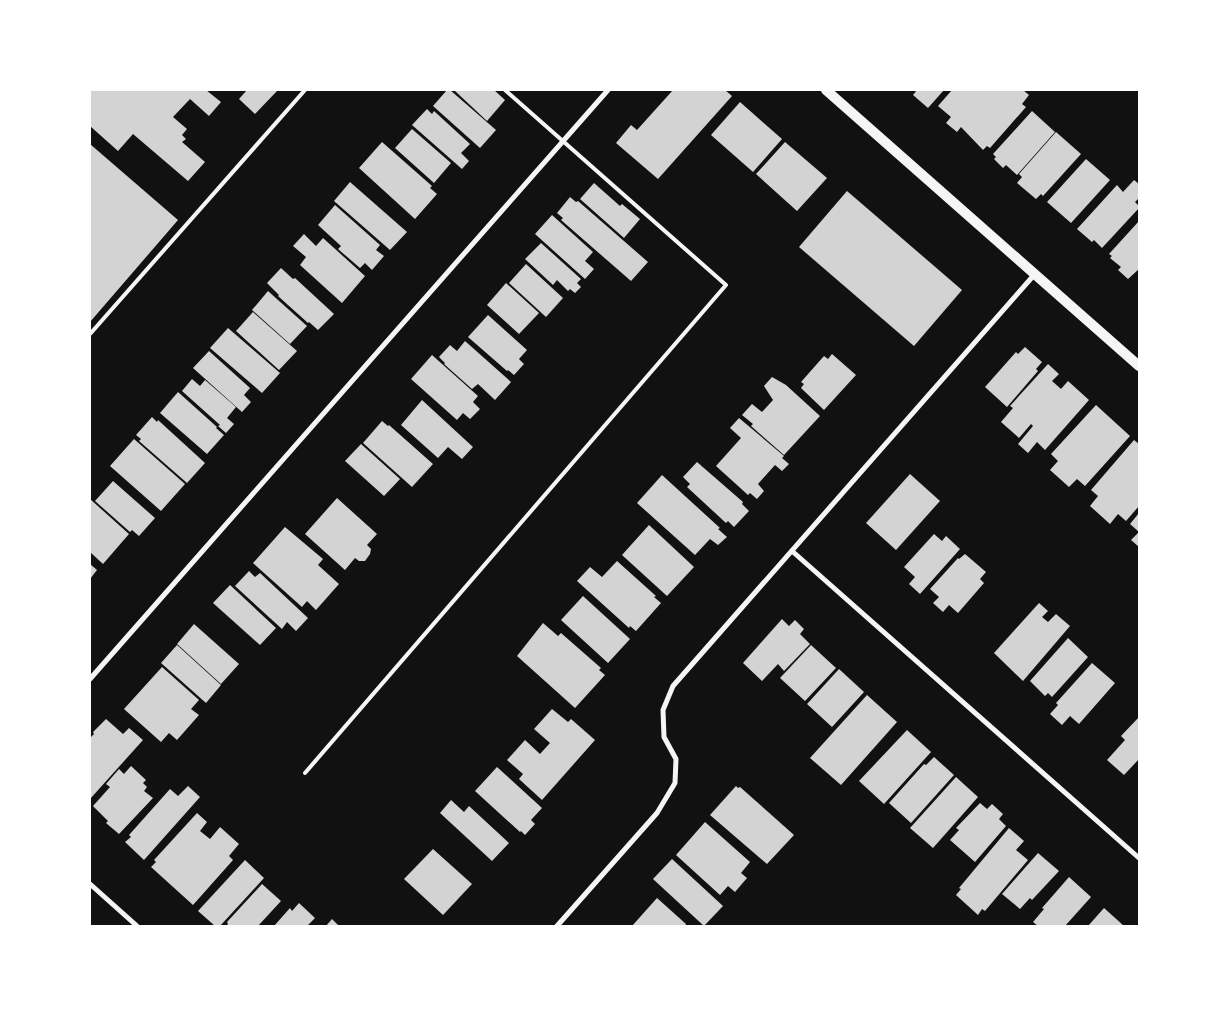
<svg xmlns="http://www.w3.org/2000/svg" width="1229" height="1016" viewBox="0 0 1229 1016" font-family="'Noto Serif',serif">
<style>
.building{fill:#d3d3d3}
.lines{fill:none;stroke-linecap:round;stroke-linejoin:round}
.service{stroke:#f5f5f5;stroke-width:4}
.minor{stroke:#f5f5f5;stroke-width:5}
.secondary{stroke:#f5f5f5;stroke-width:10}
</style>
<rect width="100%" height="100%" fill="#111"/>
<g class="building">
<path d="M90,90H206L221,102L209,116L190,99L173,117L187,129L182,135L186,139L182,142L205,162L188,181L133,134L118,151L90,126Z"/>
<path d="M247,90H278L255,114L239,99Z"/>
<path d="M447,90H450L496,130L480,148L433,106Z"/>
<path d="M454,90H494L505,100L487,121Z"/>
<path d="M673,90H725L732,96L658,179L616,143L631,125L637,130Z"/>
<path d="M917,90H944L928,108L913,95Z"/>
<path d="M952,90H1023L1029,95L1022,104L1026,107L990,148L987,146L983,150L961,127L957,132L946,123L951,117L938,106Z"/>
<path d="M740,102L782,139L753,172L711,135Z"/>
<path d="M427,109L432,114L434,111L470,144L461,153L469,161L462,169L412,125Z"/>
<path d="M1032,111L1055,132L1017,175L1006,165L1003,168L994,159L996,157L993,154Z"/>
<path d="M412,129L451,163L434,183L395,148Z"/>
<path d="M1056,132L1081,154L1043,196L1041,194L1036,199L1017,183L1022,177L1019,174Z"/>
<path d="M382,142L432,186L430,188L437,194L415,219L359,168Z"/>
<path d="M785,142L827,178L797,211L756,174Z"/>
<path d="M90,144L178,220L90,322Z"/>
<path d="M1086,159L1110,180L1071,223L1047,202Z"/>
<path d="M1134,180L1139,184V198L1135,202L1139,206V208L1102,248L1094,240L1092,242L1077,229L1117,185L1123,192Z"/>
<path d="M350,182L407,232L390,250L334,201Z"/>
<path d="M594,183L620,206L622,204L640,219L624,238L580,199Z"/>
<path d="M847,191L962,290L914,346L799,247Z"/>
<path d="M570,197L576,202L578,201L648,262L631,281L561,220L563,218L557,213Z"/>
<path d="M335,205L380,245L376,250L384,256L372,270L365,263L360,268L338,249L341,246L318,225Z"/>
<path d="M552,215L593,252L585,261L594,269L585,279L535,234Z"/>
<path d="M1139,221V269L1128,279L1118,270L1121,267L1110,258L1112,256L1109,254Z"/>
<path d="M304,234L316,246L323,238L365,276L342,303L300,265L306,257L293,246Z"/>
<path d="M541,243L581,279L577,283L581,287L575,293L570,289L568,291L557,280L553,285L525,259Z"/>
<path d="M526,264L563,298L546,317L509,283Z"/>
<path d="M281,268L293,279L295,278L334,314L318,330L309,322L308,323L278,296L279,295L267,283Z"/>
<path d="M506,283L539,313L519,334L487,305Z"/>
<path d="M268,291L307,326L290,344L252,310Z"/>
<path d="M253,312L297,351L279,370L236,331Z"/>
<path d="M488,315L527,350L519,359L524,364L514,375L508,370L507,371L468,337Z"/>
<path d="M228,328L280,373L262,393L210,348Z"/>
<path d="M465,341L511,382L495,400L478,384L472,389L444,364L445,363L439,357L450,345L457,351Z"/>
<path d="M1025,347L1042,362L1036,369L1038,371L1007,407L985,387L1016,352L1018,354Z"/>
<path d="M209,351L250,388L244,395L251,402L242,412L193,368Z"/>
<path d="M832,354L856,375L824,410L801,388L804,384L801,382L824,356L828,359Z"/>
<path d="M432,355L478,396L473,402L480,409L470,419L463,413L457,420L411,379Z"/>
<path d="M1048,364L1059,374L1052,381L1061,389L1068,381L1089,400L1045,450L1037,442L1028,453L1018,444L1033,426L1031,424L1019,438L1001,422L1013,408L1010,406Z"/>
<path d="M772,377L786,385L820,416L784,455L751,426L753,424L742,415L752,404L762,412L773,400L764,386Z"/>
<path d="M192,379L200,386L205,380L236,407L227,418L234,424L226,433L218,426L220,425L182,391Z"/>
<path d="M178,392L217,427L216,428L224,435L207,454L160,413Z"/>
<path d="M422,400L473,447L462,459L448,447L438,458L401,425Z"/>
<path d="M1096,405L1130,436L1085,486L1077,479L1069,487L1050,470L1058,461L1051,454Z"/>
<path d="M152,417L157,422L158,420L205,463L187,483L139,441L141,439L136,435Z"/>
<path d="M739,418L784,456L782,458L789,464L782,471L775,465L758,484L764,491L757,499L750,493L748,495L716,466L741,438L730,428Z"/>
<path d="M382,421L388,426L389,425L433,464L412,487L363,443Z"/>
<path d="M134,439L185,484L161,511L110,466Z"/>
<path d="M1134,440L1139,444V506L1126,521L1118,514L1110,524L1090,506L1098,496L1091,490Z"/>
<path d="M361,444L400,479L384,496L345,461Z"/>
<path d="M697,462L743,502L742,504L749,511L734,527L728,521L726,523L687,487L690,484L683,477Z"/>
<path d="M910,474L940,501L896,550L866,523Z"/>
<path d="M662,475L720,528L718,529L727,537L718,545L710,539L695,555L637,503Z"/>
<path d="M113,481L155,518L139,536L132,530L130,532L95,501Z"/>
<path d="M337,498L377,534L367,545L371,549L370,554L365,561H359L355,558L345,570L305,534Z"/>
<path d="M90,499L129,534L103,564L90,552Z"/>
<path d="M1139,513V547L1131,540L1139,532L1130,524Z"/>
<path d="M649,525L694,567L667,596L622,555Z"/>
<path d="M285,527L323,559L318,565L339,584L316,610L307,601L302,607L253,563Z"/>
<path d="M934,534L942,541L946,536L960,549L920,594L909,584L915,577L904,567Z"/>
<path d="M965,554L986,572L980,579L984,583L958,613L949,605L943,612L933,603L939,597L930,589L958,558L959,559Z"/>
<path d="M617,561L656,596L654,597L661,603L636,631L630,626L629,628L577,581L590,567L602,577Z"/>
<path d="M90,564L97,570L90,579Z"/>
<path d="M249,571L255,577L260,573L308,618L296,631L287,622L282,629L235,586Z"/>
<path d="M230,585L276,628L260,645L213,603Z"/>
<path d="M583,596L630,639L608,663L561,620Z"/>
<path d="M1039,603L1048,611L1042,617L1048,622L1056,614L1070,626L1023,681L994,653Z"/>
<path d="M782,619L789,626L795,620L804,629L800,634L810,644L784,671L778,664L762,681L743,663Z"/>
<path d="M543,623L558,636L561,633L601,668L599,670L605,675L575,708L517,656Z"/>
<path d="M194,624L239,664L221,684L177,644Z"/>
<path d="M1068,638L1088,657L1052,697L1048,693L1045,696L1030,681Z"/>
<path d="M177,645L221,685L206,703L161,663Z"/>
<path d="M811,645L836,668L805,701L780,678Z"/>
<path d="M1092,663L1115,683L1079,724L1070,716L1062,725L1050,714L1058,705L1056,703Z"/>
<path d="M162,667L199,700L191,709L199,715L177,740L169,733L161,742L124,709Z"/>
<path d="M839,669L864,692L832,727L807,704Z"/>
<path d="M867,695L897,722L841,785L810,758Z"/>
<path d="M552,709L568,722L571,719L595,740L542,800L519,779L523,774L507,760L525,740L540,754L550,743L534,729Z"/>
<path d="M1139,717V759L1124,775L1107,760L1125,740L1121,736Z"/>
<path d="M106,719L123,734L129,728L143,740L90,799V738L94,734L93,732Z"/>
<path d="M907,730L931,752L884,804L859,781Z"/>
<path d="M934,757L954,775L911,823L889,803L924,764L926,765Z"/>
<path d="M131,766L146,780L143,783L147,787L144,791L153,798L119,834L106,823L108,821L93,806L110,787L106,784L119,769L124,774Z"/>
<path d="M497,767L542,808L531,820L535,824L525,835L521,831L520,832L475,791Z"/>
<path d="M956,777L978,797L933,848L910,828Z"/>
<path d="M188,786L200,797L144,860L125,842L131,837L129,835L170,789L178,796Z"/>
<path d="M736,786L738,788L740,787L794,835L767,864L710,815Z"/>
<path d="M451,800L464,812L469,806L509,843L492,861L440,813Z"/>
<path d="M980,803L987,809L992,804L1003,814L999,819L1006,826L975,862L950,840L959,830L956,828Z"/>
<path d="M197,813L207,822L200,831L210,839L220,827L239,844L229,856L233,860L193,905L151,867L156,862L154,860Z"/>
<path d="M705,822L750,862L741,873L747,878L735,892L728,886L720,895L676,855Z"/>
<path d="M1009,828L1024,841L1016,850L1028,860L985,911L982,909L978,915L956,895L961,889L959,888Z"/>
<path d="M433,849L472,884L443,915L404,879Z"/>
<path d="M1038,853L1059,871L1032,900L1030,898L1020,909L1002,894Z"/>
<path d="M672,859L723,906L704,926L653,879Z"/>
<path d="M245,860L264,878L220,926H215L198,911Z"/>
<path d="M1069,877L1091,897L1065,926H1038L1033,922L1044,909L1042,908Z"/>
<path d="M262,884L281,901L258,926H226L228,924L227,922Z"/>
<path d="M657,898L686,924L685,926H632Z"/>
<path d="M299,903L315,918L308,925L310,926H274L290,908L292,911Z"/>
<path d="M1104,908L1124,926H1088Z"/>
<path d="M332,919L339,926H326Z"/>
</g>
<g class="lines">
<g class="service">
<path d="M90,334L305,90"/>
<path d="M305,773L726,285L505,90"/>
</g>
<g class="minor">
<path d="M792,551L1139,858"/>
<path d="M90,679L608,90"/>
<path d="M90,884L137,926"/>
<path d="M557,926L657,813L675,783L676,759L664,737L663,710L673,686L1034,275"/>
</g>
<path class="secondary" d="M826,90L1139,366"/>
</g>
<rect width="1229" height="1016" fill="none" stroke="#ffffff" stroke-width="182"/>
</svg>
